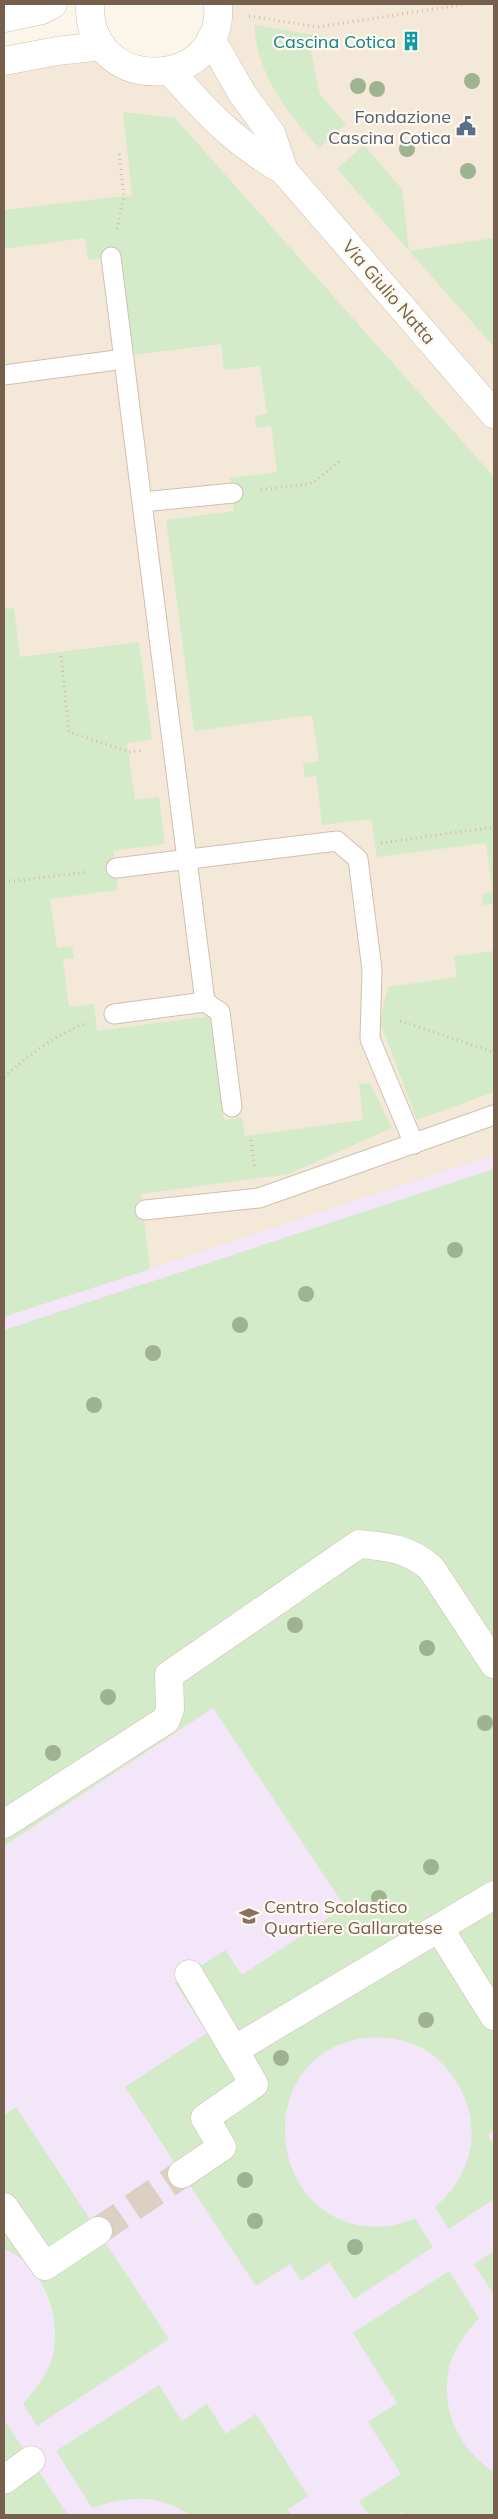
<svg xmlns="http://www.w3.org/2000/svg" width="498" height="2519" viewBox="0 0 498 2519" font-family="Mulish,sans-serif">
<style>
.residential{fill:#f4e9d8}
.education{fill:#f3e6f9}
.green{fill:#d3ebc8}
.lines{fill:none;stroke-linecap:round;stroke-linejoin:round}
.street-tunnel{stroke:#dbd0c3;stroke-width:28;stroke-dasharray:28 14;stroke-linecap:butt}
.lane-casing{stroke:#cfbfaf;stroke-width:21}
.street-casing{stroke:#cfbfaf;stroke-width:29}
.secondary-casing{stroke:#d1c0ad;stroke-width:29}
.path{stroke:#d7bba4;stroke-width:3;stroke-dasharray:1 4;stroke-linecap:butt}
.lane{stroke:#fff;stroke-width:19}
.street{stroke:#fff;stroke-width:28}
.secondary{stroke:#fff;stroke-width:28}
.tree{fill:#9eb38f}
.labels{text-anchor:middle;dominant-baseline:central;stroke-width:4.5;stroke-linejoin:round;paint-order:stroke}
.culture-label{font-size:18px;fill:#0d838f;stroke:#fffaf0;text-anchor:end}
.service-label{font-size:18px;fill:#4e5e75;stroke:#fffaf0;text-anchor:end}
.street-label{font-size:18px;fill:#775f4d;stroke:#fffaf0}
.education-label{font-size:18px;fill:#785e54;stroke:#fffaf0;text-anchor:start}
</style>
<rect width="100%" height="100%" fill="#fcf6ea"/>
<path class="residential" d="M223,4H494V2515H4V68L58,56L198,67Z"/>
<path class="education" d="M494,1155V2515H4V1317Z"/>
<g class="green">
<path d="M254,25L328,37L309,41L320,95L346,124L319,148C286,111 258,76 254,25Z"/>
<path d="M123,112L175,118L494,477V904L483,905L482,894L493,892L486,843L377,857L371,819L322,825L316,776L305,777L303,764L319,761L312,715L194,731L166,520L234,511L230,478L277,472L271,426L256,428L255,416L267,414L260,366L224,370L221,344L133,355L121,256L88,260L85,238L4,249V210L132,195Z"/>
<path d="M364,145L402,189L409,251L494,238V347L337,169Z"/>
<path d="M14,608L20,657L139,642L152,739L127,743L135,800L159,797L165,844L113,851L118,890L50,899L57,948L72,946L74,958L63,959L69,1007L94,1004L97,1031L210,1016L224,1120L242,1117L245,1136L363,1120L359,1084L370,1083L392,1128L289,1174L141,1194L150,1269L4,1317V609Z"/>
<path d="M494,951V1092L417,1120L380,1022L388,987L457,977L454,956Z"/>
<path d="M494,1169V2130L488,2135L494,2145V2199L449,2229L435,2207C441,2201 448,2195 453,2188C485,2143 474,2091 434,2056C416,2041 389,2036 366,2038C245,2052 265,2239 389,2226C397,2225 406,2221 415,2219L433,2247L354,2299L329,2262L301,2281L290,2264L256,2286L125,2087L207,2033L175,1983L225,1950L242,1975L345,1907L213,1708L4,1846V1330Z"/>
<path d="M16,2107L169,2339L37,2426L23,2404C34,2391 45,2378 51,2362C64,2321 45,2266 4,2249V2115Z"/>
<path d="M494,2251V2295L474,2264Z"/>
<path d="M449,2271L479,2318C467,2332 455,2346 450,2364C439,2407 458,2449 494,2472V2515H405L403,2512L397,2515H369L359,2501L401,2474L368,2422L397,2403L353,2333Z"/>
<path d="M159,2385L182,2421L207,2404L226,2434L256,2414L308,2496L288,2509L291,2515H190C156,2493 129,2496 92,2508L56,2451Z"/>
<path d="M4,2420L68,2515H4Z"/>
</g>
<g class="lines">
<path class="street-tunnel" d="M98,2231L182,2174"/>
<defs>
<g id="lane">
<path d="M111,257L205,1002L220,1012L232,1107"/>
<path d="M4,375L124,359"/>
<path d="M143,502L233,493"/>
<path d="M116,868L337,841L358,859L372,970L370,1039L414,1144"/>
<path d="M114,1014L205,1002"/>
<path d="M145,1210L259,1198L494,1115"/>
</g>
<g id="street">
<path d="M211,39L243,95L271,133L284,171"/>
<path d="M170,71C208,114 234,142 284,171L494,414"/>
<path d="M4,1824L166,1720L170,1709L169,1675L359,1544C389,1547 407,1548 431,1568L494,1664"/>
<path d="M439,1928L494,2016"/>
<path d="M234,2050L494,1895"/>
<path d="M182,2174L222,2147L205,2118L254,2084L189,1974"/>
<path d="M4,2207L45,2266L98,2231"/>
<path d="M4,2480L31,2460"/>
</g>
<g id="secondary">
<path d="M90,4C87,96 225,92 218,4"/>
<path d="M4,18L42,10L53,4"/>
<path d="M4,61L57,51L102,46"/>
</g>
</defs>
<use href="#lane" class="lane-casing"/>
<use href="#street" class="street-casing"/>
<use href="#secondary" class="secondary-casing"/>
<g class="path">
<path d="M249,16L318,27L466,4"/>
<path d="M117,229L124,196L119,153"/>
<path d="M261,490L313,483L342,459"/>
<path d="M61,656L69,732L129,752L144,750"/>
<path d="M381,843L494,827"/>
<path d="M4,882L88,872"/>
<path d="M400,1021L494,1052"/>
<path d="M4,1077C29,1055 55,1035 87,1023"/>
<path d="M251,1140L255,1170"/>
</g>
<use href="#lane" class="lane"/>
<use href="#street" class="street"/>
<use href="#secondary" class="secondary"/>
</g>
<g class="tree">
<circle cx="472" cy="81" r="8"/>
<circle cx="358" cy="86" r="8"/>
<circle cx="377" cy="89" r="8"/>
<circle cx="407" cy="149" r="8"/>
<circle cx="468" cy="171" r="8"/>
<circle cx="455" cy="1250" r="8"/>
<circle cx="306" cy="1294" r="8"/>
<circle cx="240" cy="1325" r="8"/>
<circle cx="153" cy="1353" r="8"/>
<circle cx="94" cy="1405" r="8"/>
<circle cx="295" cy="1625" r="8"/>
<circle cx="427" cy="1648" r="8"/>
<circle cx="108" cy="1697" r="8"/>
<circle cx="485" cy="1723" r="8"/>
<circle cx="53" cy="1753" r="8"/>
<circle cx="431" cy="1867" r="8"/>
<circle cx="379" cy="1898" r="8"/>
<circle cx="426" cy="2020" r="8"/>
<circle cx="281" cy="2058" r="8"/>
<circle cx="245" cy="2180" r="8"/>
<circle cx="255" cy="2221" r="8"/>
<circle cx="355" cy="2247" r="8"/>
</g>
<defs>
<symbol id="building-bare" viewBox="-9 -9 18 18"><path d="M-4-6H4V6H1V3H-1V6H-4ZM-2.5-4.3h1.7v1.8h-1.7ZM.8-4.3h1.7v1.8H.8ZM-2.5-1h1.7V.8h-1.7ZM.8-1h1.7V.8H.8Z" fill="#0f9aa8" stroke="#fffaf0" stroke-width="2.5" paint-order="stroke"/></symbol>
<symbol id="civic-bare" viewBox="-9 -9 18 18"><path d="M-.6-6.5H3V-4.5H.6V-3L4-1V1h2V6H-6V1h2V-1L-.6-3ZM-1.2 2.5V6h2.4V2.5Z" fill="#5c6f8a" stroke="#fffaf0" stroke-width="2.5" paint-order="stroke"/></symbol>
<symbol id="school-bare" viewBox="-9 -9 18 18"><path d="M0-5L7-2L0 1L-7-2ZM-4 1L0 2.5L4 1V4Q0 6-4 4Z" fill="#8d6e63" stroke="#fffaf0" stroke-width="2.5" paint-order="stroke"/></symbol>
</defs>
<g fill-rule="evenodd">
<use href="#building-bare" x="397" y="27" width="28" height="28"/>
<use href="#civic-bare" x="452" y="112" width="28" height="28"/>
<use href="#school-bare" x="235" y="1902" width="28" height="28"/>
</g>
<g class="labels">
<g class="culture-label">
<text x="396" y="41">Cascina Cotica</text>
</g>
<g class="service-label">
<text x="451" y="116">Fondazione<tspan x="451" dy="21">Cascina Cotica</tspan></text>
</g>
<g class="street-label">
<text transform="translate(389 292) rotate(49)">Via Giulio Natta</text>
</g>
<g class="education-label">
<text x="264" y="1906">Centro Scolastico<tspan x="264" dy="21">Quartiere Gallaratese</tspan></text>
</g>
</g>
<rect width="498" height="2519" fill="none" stroke="#775f4d" stroke-width="10"/>
</svg>
